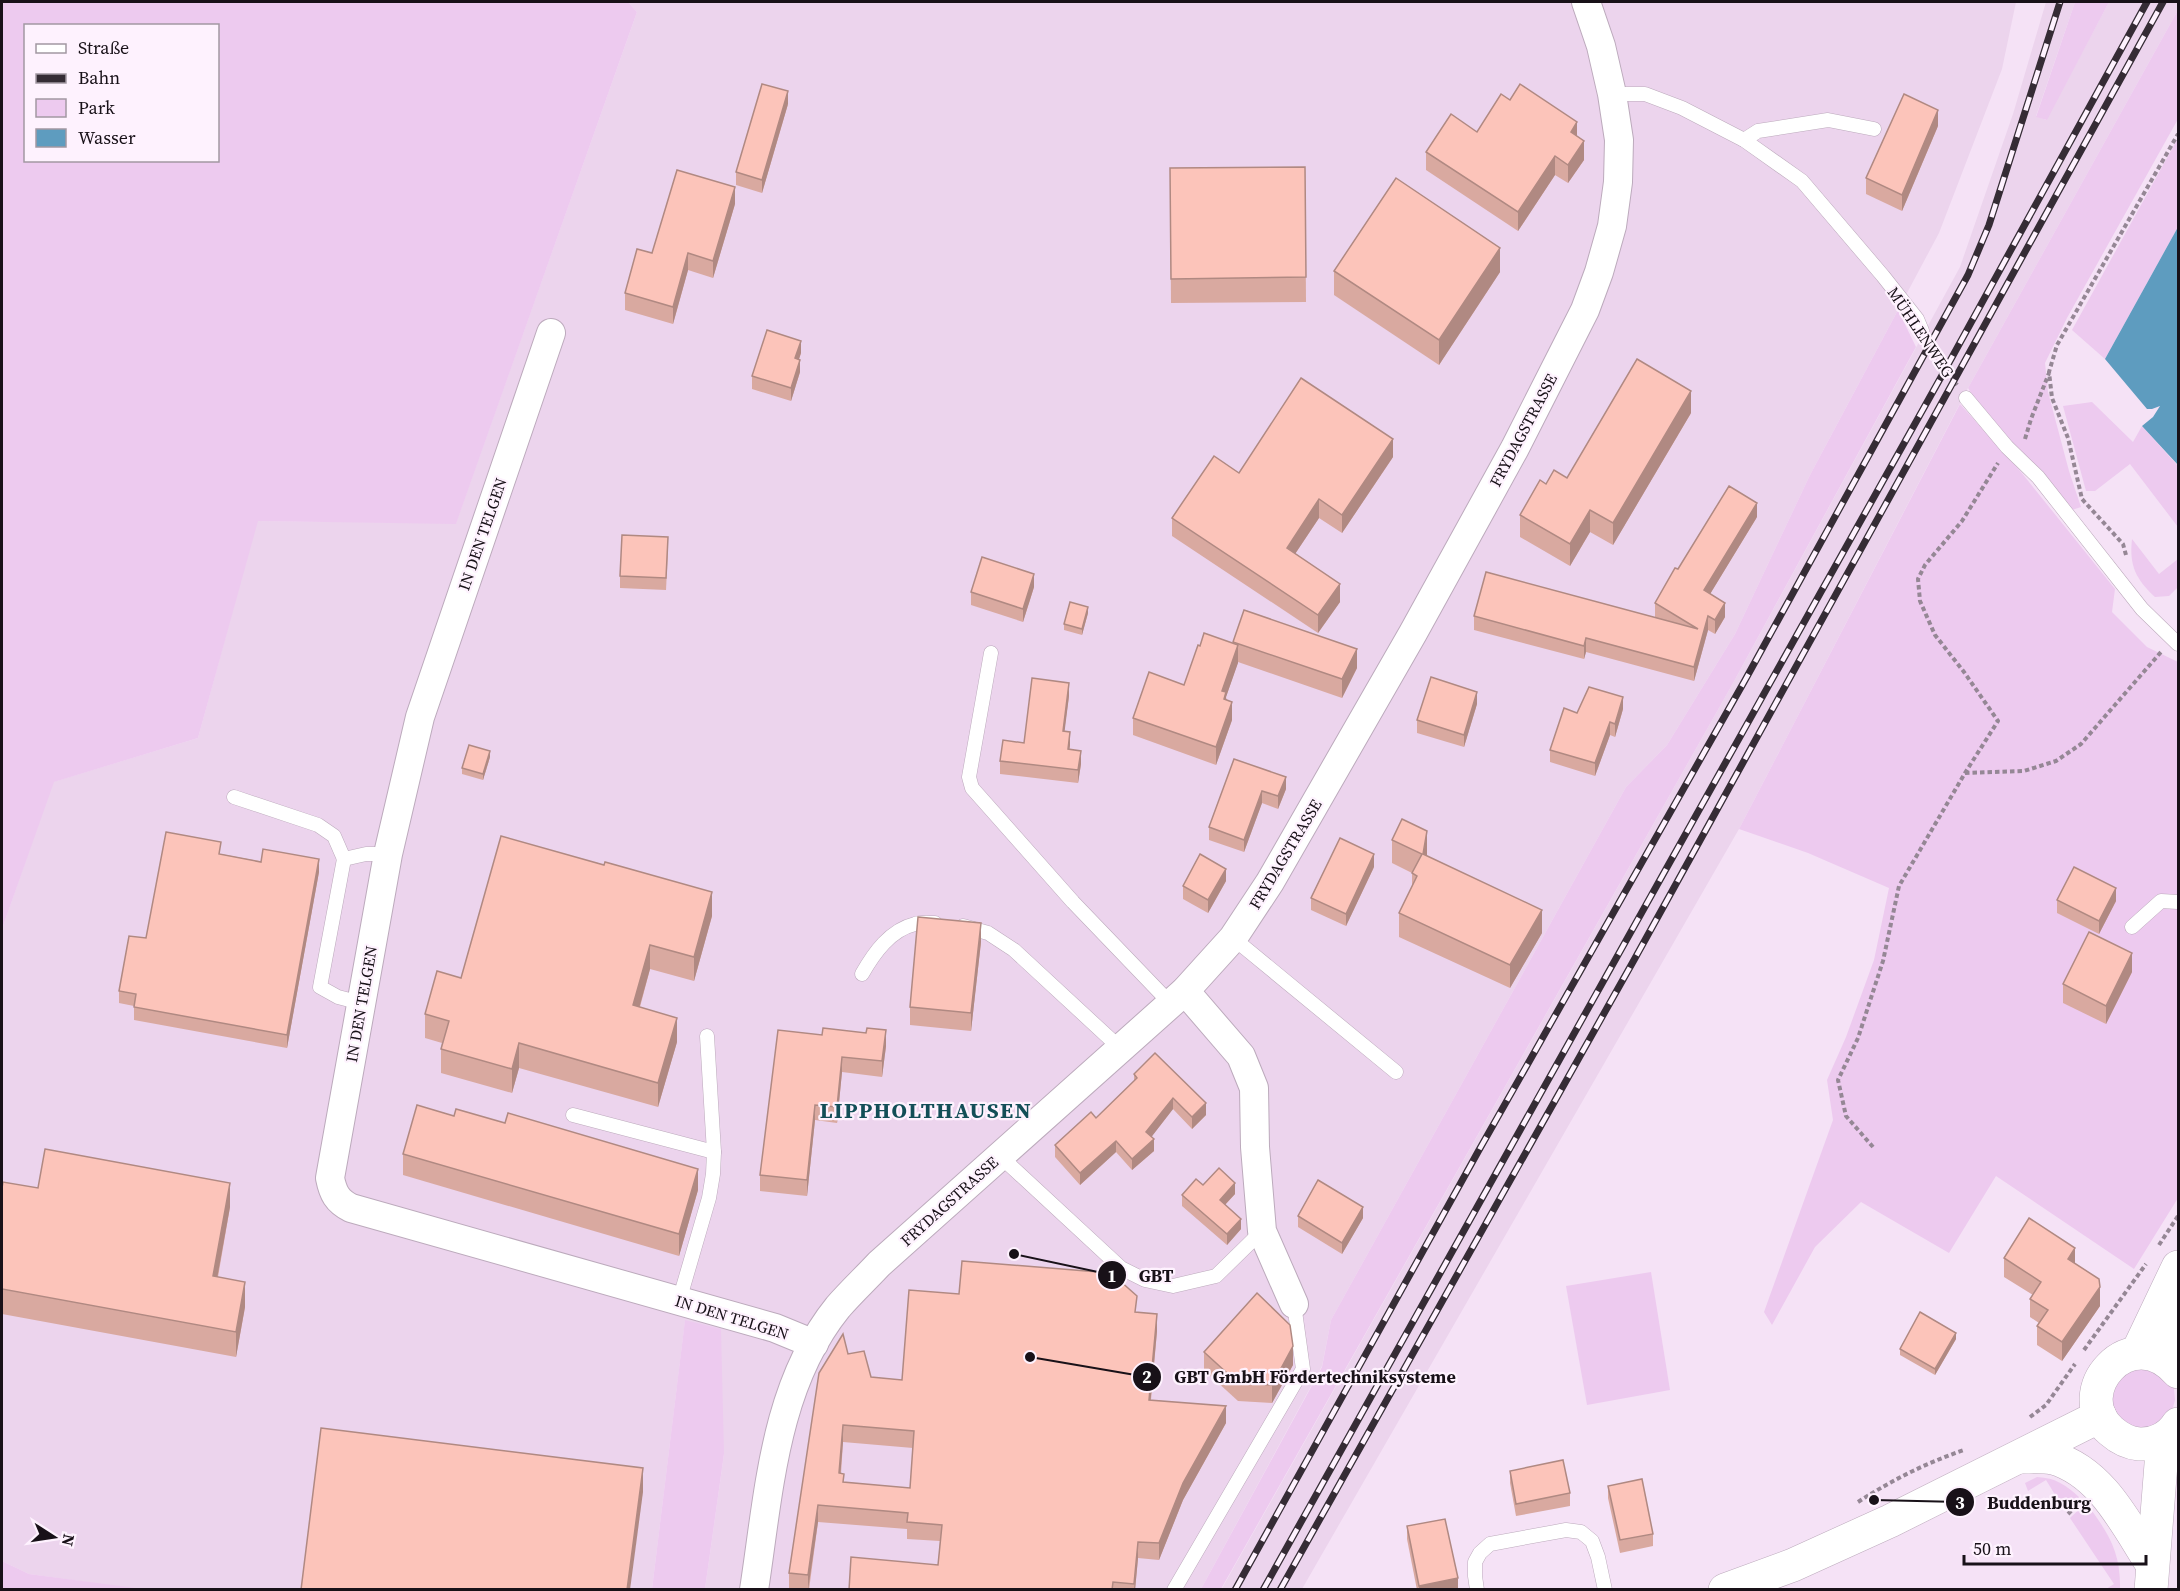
<svg xmlns="http://www.w3.org/2000/svg" width="2180" height="1591" viewBox="0 0 2180 1591" font-family="'Source Serif 4',serif">
<style>
.built{fill:#ecd4ed}
.green{fill:#edcaef;fill-rule:evenodd}
.water{fill:#5e9cbf}
.lines{fill:none;stroke-linecap:round;stroke-linejoin:round}
.lane-casing{stroke:#bcaabc;stroke-width:15}
.street-casing{stroke:#bcaabc;stroke-width:30}
.secondary-casing{stroke:#bcaabc;stroke-width:34}
.path{stroke:#958795;stroke-width:4;stroke-dasharray:4.5 3;stroke-linecap:butt}
.lane{stroke:#fff;stroke-width:14}
.street{stroke:#fff;stroke-width:28}
.secondary{stroke:#fff;stroke-width:33}
.rail-casing{stroke:#352c35;stroke-width:7}
.rail{stroke:#fef2fe;stroke-width:4.5;stroke-dasharray:14;stroke-linecap:butt}
.wall{fill:#d9a9a0;fill-rule:evenodd}
.shaded-wall{fill:#b08982}
.building{fill:#fcc4ba;stroke:#b08982;stroke-width:1.5;fill-rule:evenodd}
.labels{text-anchor:middle;dominant-baseline:central;stroke-width:4.5;stroke-linejoin:round;paint-order:stroke}
.street-label{font-size:16px;fill:#181118;stroke:#fef2fe}
.district-label{font-size:22px;font-weight:bold;letter-spacing:1.5px;fill:#134e57;stroke:#fef2fe}
.leader{fill:none;stroke:#181118;stroke-width:2}
.callout-dot{fill:#181118;stroke:#fef2fe;stroke-width:2}
.mark-label{font-size:18px;text-anchor:middle;font-weight:bold;fill:#fff}
.callout-label{font-size:18px;text-anchor:middle;font-weight:bold;fill:#181118;stroke:#fef2fe;stroke-width:4.5;stroke-linejoin:round;paint-order:stroke}
</style>
<rect width="100%" height="100%" fill="#f5e2f6"/>
<g class="built">
<path d="M628,2H2016L2002,69L1939,233L1810,475L1735,634L1667,745L1626,787L1331,1320L1322,1366L1201,1589H705L724,1454L685,1321L652,1589L143,1590L29,1574L2,1561V929L53,782L198,738L257,521L456,523L637,12Z"/>
<path d="M2046,2H2075L2036,116L2046,120L2109,2H2178V10L1968,388L1739,829L1302,1589L1221,1590L1732,685L1960,267L2013,114Z"/>
</g>
<g class="green">
<path d="M2,2H628L637,12L456,524L258,521L198,738L54,782L2,929ZM26,26H218V160H26Z"/>
<path d="M2075,2H2109L2047,120L2036,117Z"/>
<path d="M2178,10V119L2067,318L2045,363L2048,392L2069,471L2081,507L2069,511L2044,476L1982,410L1968,388Z"/>
<path d="M2178,138V227L2105,359L2072,330Z"/>
<path d="M1898,310L1916,347L1732,685L1221,1589H1201L1322,1367L1331,1320L1626,787L1667,745L1735,634L1810,475Z"/>
<path d="M2092,402L2133,442L2142,426L2178,466V527L2130,464L2095,491H2086L2063,406Z"/>
<path d="M1960,404L2021,472L2115,589L2112,612L2147,647L2178,662V1198L2134,1269L1996,1176L1949,1253L1861,1202L1815,1247L1772,1325L1764,1312L1833,1120L1827,1080L1846,1037L1874,960L1889,888L1808,853L1739,829Z"/>
<path d="M2132,539L2159,574L2178,559V587L2169,596L2155,597C2136,579 2129,566 2132,539Z"/>
<path d="M1651,1272L1670,1390L1587,1405L1566,1286Z"/>
<path d="M685,1320L721,1329L724,1454L705,1589H652Z"/>
<path d="M2142,1364L2169,1379L2174,1389L2175,1400L2172,1411L2157,1427L2136,1430L2117,1420C2107,1381 2106,1384 2142,1364Z"/>
<path d="M2037,1477C2056,1478 2066,1485 2079,1497L2065,1511L2046,1480L2028,1491L2025,1483Z"/>
<path d="M2086,1503C2108,1532 2121,1552 2120,1589H2106L2114,1584L2070,1518Z"/>
<path d="M2,1561L29,1574L143,1589H2Z"/>
</g>
<path class="water" d="M2178,227V465L2142,426L2153,417L2160,406L2152,409H2147L2105,359Z"/>
<g class="lines">
<defs>
<g id="lane">
<path d="M1612,94H1645L1682,108L1744,140L1802,181L1883,276L1917,319L1922,331"/>
<path d="M1744,140L1758,131L1828,120L1874,129"/>
<path d="M1966,398L2007,447L2038,477L2142,609L2178,644"/>
<path d="M991,653L969,777L972,788L1073,902L1171,1004"/>
<path d="M234,797L318,825L334,836L344,859"/>
<path d="M963,926L988,933L1014,950L1120,1048"/>
<path d="M2132,927L2161,901L2178,902"/>
<path d="M1233,938L1396,1072"/>
<path d="M862,974C874,953 890,930 915,924C921,922 929,923 935,923"/>
<path d="M361,1003L338,997L320,987L344,859L366,854H388"/>
<path d="M573,1115L714,1152"/>
<path d="M1000,1156L1121,1268L1145,1280L1173,1286L1216,1276L1262,1231"/>
<path d="M679,1301L709,1198L713,1174L714,1152L707,1036"/>
<path d="M1174,1590L1303,1369L1294,1304"/>
<path d="M1477,1590L1475,1576V1562L1480,1553L1490,1544L1566,1530L1581,1532L1592,1541L1598,1557L1605,1590"/>
</g>
<g id="street">
<path d="M551,333L420,717L388,854L330,1178C333,1193 337,1201 351,1208L775,1328L814,1344"/>
<path d="M1185,991L1241,1056L1254,1088L1255,1147L1262,1231L1294,1304"/>
<path d="M754,1590C769,1493 774,1386 838,1307C851,1292 866,1278 879,1264L1185,991L1233,938L1270,882L1413,633L1515,448L1585,310L1599,272L1612,226L1618,182L1619,140L1612,94L1601,46L1586,2"/>
</g>
<g id="secondary">
<path d="M2137,1353L2178,1267"/>
<path d="M2170,1362L2178,1315"/>
<path d="M2178,1372C2130,1318 2067,1393 2111,1431C2119,1438 2128,1443 2139,1444C2155,1445 2170,1437 2178,1424"/>
<path d="M2021,1457C2031,1457 2043,1456 2053,1458C2102,1472 2126,1524 2152,1564"/>
<path d="M1725,1590L1793,1565L1890,1521L2100,1416"/>
<path d="M2151,1590L2163,1439"/>
</g>
</defs>
<use href="#lane" class="lane-casing"/>
<use href="#street" class="street-casing"/>
<use href="#secondary" class="secondary-casing"/>
<g class="path">
<path d="M1930,347L1957,385"/>
<path d="M2025,439L2031,419L2049,373"/>
<path d="M2126,555L2123,544L2082,499L2068,438L2052,398L2049,372L2057,345L2178,134"/>
<path d="M1965,773L2024,771L2056,761L2081,744L2161,652"/>
<path d="M1873,1147L1846,1116L1838,1080L1858,1038L1883,961L1899,886L1965,773L1998,721L1964,672L1935,635L1920,601L1918,579L1925,565L1962,521L1998,463"/>
<path d="M2159,1245L2178,1216"/>
<path d="M2084,1350L2146,1264"/>
<path d="M2030,1417L2046,1405L2075,1364"/>
<path d="M1858,1502C1892,1480 1926,1463 1964,1450"/>
<path d="M2068,1514L2077,1505"/>
</g>
<use href="#lane" class="lane"/>
<use href="#street" class="street"/>
<use href="#secondary" class="secondary"/>
<defs>
<g id="rail">
<path d="M1235,1590L1479,1150L1744,682L1968,275L1989,225L2060,2"/>
<path d="M1263,1590L1945,370L2147,2"/>
<path d="M1280,1590L1634,960L2163,2"/>
</g>
</defs>
<use href="#rail" class="rail-casing"/>
<use href="#rail" class="rail"/>
</g>
<g class="wall">
<path d="M1510,100L1577,137L1584,160L1568,183L1555,175L1518,231L1426,170V152L1477,132Z"/>
<path d="M788,104L762,193L736,185V172Z"/>
<path d="M1938,126L1902,211L1866,194V178Z"/>
<path d="M1305,167L1306,302L1171,303L1170,168Z"/>
<path d="M735,204L713,278L688,270L673,324L625,310V293L652,253Z"/>
<path d="M1334,271L1500,272L1439,365L1334,295Z"/>
<path d="M801,353L799,359L800,372L791,401L752,389V376Z"/>
<path d="M1691,413L1613,545L1590,532L1570,566L1520,537V515L1546,484L1567,478Z"/>
<path d="M1393,457L1342,533L1319,518L1295,554L1340,602L1318,633L1172,536V518L1239,473Z"/>
<path d="M1757,517L1710,594L1725,617L1715,634L1708,630L1694,681L1586,652L1584,659L1474,630V616L1655,617V603L1678,569Z"/>
<path d="M668,550L666,590L620,588V576Z"/>
<path d="M1034,587L1023,622L971,605V592Z"/>
<path d="M1088,613L1082,635L1064,630V624Z"/>
<path d="M1233,642L1357,668L1342,698L1238,662L1226,697L1232,720L1216,765L1133,735V718L1184,685L1200,646L1233,643Z"/>
<path d="M1069,696L1064,732L1070,745L1069,750L1081,764L1078,783L1000,774V761L1024,743Z"/>
<path d="M1477,704L1464,747L1417,733V720Z"/>
<path d="M1623,709L1615,737L1610,735L1595,776L1550,762V750L1577,713Z"/>
<path d="M490,757L483,780L462,774V768Z"/>
<path d="M1234,759L1286,789L1278,809L1262,803L1244,852L1209,840V827Z"/>
<path d="M1392,840L1427,856L1542,933L1510,988L1399,937V913L1412,887V873L1392,863Z"/>
<path d="M221,854L319,872L287,1048L134,1020V1006L119,1003V991L146,938Z"/>
<path d="M1374,867L1346,926L1311,910V898Z"/>
<path d="M1226,881L1208,913L1183,899V886Z"/>
<path d="M2057,900L2116,901L2099,934L2057,913Z"/>
<path d="M712,916L694,981L650,969L640,1007L677,1042L658,1107L519,1068L512,1093L441,1073V1049L442,1043L425,1038V1014L461,978Z"/>
<path d="M981,942L971,1031L910,1025V1007Z"/>
<path d="M2132,972L2106,1024L2063,1003V984Z"/>
<path d="M822,1035L886,1046L882,1077L842,1072L837,1123L815,1120L807,1196L760,1191V1175Z"/>
<path d="M1134,1074L1206,1115L1192,1129L1173,1109L1151,1137L1154,1151L1132,1170L1116,1152L1080,1185L1055,1157V1145L1096,1118L1134,1081Z"/>
<path d="M454,1116L505,1123L698,1190L679,1256L403,1175V1154Z"/>
<path d="M1203,1185L1235,1194L1225,1205L1241,1229L1227,1245L1182,1206V1195Z"/>
<path d="M2,1188H38L230,1207L218,1277L245,1307L236,1357L2,1314Z"/>
<path d="M1298,1216L1363,1218L1342,1254L1298,1227Z"/>
<path d="M2004,1258L2075,1264L2100,1306L2062,1361L2037,1345V1326L2039,1323L2030,1317V1299L2033,1295L2004,1277Z"/>
<path d="M1137,1312L1157,1331L1151,1400L1226,1423L1183,1500L1159,1560L1138,1558L1135,1590H849L938,1565L940,1541L907,1539V1529L818,1522L809,1590L789,1589V1573L848,1354L871,1377L902,1380ZM843,1442L913,1448L910,1488L844,1482L841,1474Z"/>
<path d="M1956,1339L1935,1375L1900,1355V1349Z"/>
<path d="M1204,1352L1293,1365L1272,1403L1238,1401L1204,1370Z"/>
<path d="M1510,1471L1570,1493V1506L1516,1516L1510,1483Z"/>
<path d="M1608,1486L1653,1534V1546L1620,1553L1608,1498Z"/>
<path d="M1407,1526L1458,1590H1417L1407,1539Z"/>
</g>
<g class="shaded-wall">
<path d="M788,91V104L762,193V180Z"/>
<path d="M1938,110V126L1902,211V195Z"/>
<path d="M1577,122V140L1571,132Z"/>
<path d="M1584,141V160L1568,183V165Z"/>
<path d="M1555,156V175L1518,231V212Z"/>
<path d="M735,187V204L713,278V261Z"/>
<path d="M1500,248V272L1439,365V340Z"/>
<path d="M688,253V270L673,324V307Z"/>
<path d="M801,341V353L795,371V358Z"/>
<path d="M800,360V372L791,401V388Z"/>
<path d="M1691,391V413L1613,545V523Z"/>
<path d="M1393,439V457L1342,533V515Z"/>
<path d="M1319,499V518L1287,566V548Z"/>
<path d="M1757,503V517L1704,604V590Z"/>
<path d="M1590,510V532L1570,566V544Z"/>
<path d="M1034,574V587L1023,622V609Z"/>
<path d="M1340,584V602L1318,633V615Z"/>
<path d="M1725,603V617L1715,634V620Z"/>
<path d="M1088,607V613L1082,635V629Z"/>
<path d="M1708,616V630L1694,681V667Z"/>
<path d="M1586,638V652L1584,659V646Z"/>
<path d="M1238,645V663L1226,697V710L1222,691Z"/>
<path d="M1357,649V668L1342,698V679Z"/>
<path d="M1069,683V696L1063,744V731Z"/>
<path d="M1477,692V704L1464,747V735Z"/>
<path d="M1623,697V709L1615,737V724Z"/>
<path d="M1232,702V720L1216,765V747Z"/>
<path d="M1610,722V735L1595,776V763Z"/>
<path d="M1070,732V745L1068,762V749Z"/>
<path d="M490,751V757L483,780V774Z"/>
<path d="M1081,751V764L1078,783V770Z"/>
<path d="M1286,777V789L1278,809V796Z"/>
<path d="M1262,791V803L1244,852V840Z"/>
<path d="M1427,831V855L1423,878V854Z"/>
<path d="M1374,854V867L1346,926V914Z"/>
<path d="M319,859V872L287,1048V1035Z"/>
<path d="M1226,869V881L1208,913V900Z"/>
<path d="M2116,888V901L2099,934V921Z"/>
<path d="M712,892V916L694,981V957Z"/>
<path d="M1542,910V933L1510,988V965Z"/>
<path d="M981,923V942L971,1031V1013Z"/>
<path d="M650,945V969L633,1030V1005Z"/>
<path d="M2132,953V972L2106,1024V1006Z"/>
<path d="M677,1018V1042L658,1107V1083Z"/>
<path d="M886,1030V1046L882,1077V1061Z"/>
<path d="M519,1043V1068L512,1093V1069Z"/>
<path d="M842,1057V1072L837,1123V1107Z"/>
<path d="M1173,1098V1109L1146,1144V1132Z"/>
<path d="M1206,1103V1115L1192,1129V1117Z"/>
<path d="M815,1105V1120L807,1196V1180Z"/>
<path d="M1154,1139V1151L1132,1170V1159Z"/>
<path d="M1116,1141V1152L1080,1185V1173Z"/>
<path d="M698,1169V1190L679,1256V1234Z"/>
<path d="M230,1183V1207L213,1301V1276Z"/>
<path d="M1235,1183V1194L1220,1210V1200Z"/>
<path d="M1363,1207V1218L1342,1254V1243Z"/>
<path d="M1241,1219V1229L1227,1245V1234Z"/>
<path d="M2075,1248V1267L2068,1259Z"/>
<path d="M245,1282V1307L236,1357V1332Z"/>
<path d="M2100,1287V1306L2062,1361V1342Z"/>
<path d="M1157,1314V1331L1149,1417V1400Z"/>
<path d="M1956,1333V1339L1935,1375V1369Z"/>
<path d="M1293,1346V1365L1272,1403V1385Z"/>
<path d="M1226,1406V1423L1183,1500L1159,1560V1543L1183,1483Z"/>
<path d="M843,1425V1442L839,1490V1473Z"/>
<path d="M643,1468V1492L630,1590H627Z"/>
<path d="M818,1505V1522L808,1590V1575Z"/>
<path d="M1138,1542V1558L1135,1590H1134Z"/>
<path d="M1458,1578V1590H1419V1586Z"/>
</g>
<g class="building">
<path d="M762,84L788,91L762,180L736,172Z"/>
<path d="M1520,84L1577,122L1571,132L1584,141L1568,165L1555,156L1518,212L1426,152L1451,114L1477,132L1501,94L1510,100Z"/>
<path d="M1904,94L1938,110L1902,195L1866,178Z"/>
<path d="M1305,167L1306,277L1171,279L1170,168Z"/>
<path d="M677,170L735,187L713,261L688,253L673,307L625,293L637,249L652,253Z"/>
<path d="M1396,178L1500,248L1439,340L1334,271Z"/>
<path d="M767,330L801,341L795,358L800,360L791,388L752,376Z"/>
<path d="M1637,359L1691,391L1613,523L1590,510L1570,544L1520,515L1540,480L1546,484L1554,470L1567,478Z"/>
<path d="M1301,378L1393,439L1342,515L1319,499L1287,548L1340,584L1318,615L1172,518L1214,456L1239,473Z"/>
<path d="M1729,486L1757,503L1704,590L1725,603L1715,620L1708,616L1694,667L1586,638L1584,646L1474,616L1486,572L1698,629L1655,603L1675,568L1678,569Z"/>
<path d="M622,535L668,537L666,578L620,576Z"/>
<path d="M982,557L1034,574L1023,609L971,592Z"/>
<path d="M1070,602L1088,607L1082,629L1064,624Z"/>
<path d="M1244,610L1357,649L1342,679L1233,642Z"/>
<path d="M1204,633L1238,645L1222,691L1226,692L1224,699L1232,702L1216,747L1133,718L1149,672L1184,685L1198,645L1200,646Z"/>
<path d="M1431,677L1477,692L1464,735L1417,720Z"/>
<path d="M1032,678L1069,683L1063,731L1070,732L1068,749L1081,751L1078,770L1000,761L1003,740L1024,743Z"/>
<path d="M1589,687L1623,697L1615,724L1610,722L1595,763L1550,750L1564,708L1577,713Z"/>
<path d="M469,745L490,751L483,774L462,768Z"/>
<path d="M1234,759L1286,777L1278,796L1262,791L1244,840L1209,827Z"/>
<path d="M1402,819L1427,831L1423,854L1542,910L1510,965L1399,913L1417,876L1412,873L1422,854L1392,840Z"/>
<path d="M166,832L221,842L219,854L261,862L263,849L319,859L287,1035L134,1007L136,994L119,991L129,936L146,938Z"/>
<path d="M501,836L604,865L605,862L712,892L694,957L650,945L633,1005L677,1018L658,1083L519,1043L512,1069L441,1049L449,1021L425,1014L437,971L461,978Z"/>
<path d="M1340,838L1374,854L1346,914L1311,898Z"/>
<path d="M1200,854L1226,869L1208,900L1183,886Z"/>
<path d="M2074,867L2116,888L2099,921L2057,900Z"/>
<path d="M918,917L981,923L971,1013L910,1007Z"/>
<path d="M2089,932L2132,953L2106,1006L2063,984Z"/>
<path d="M823,1028L866,1033L867,1028L886,1030L882,1061L842,1057L837,1107L815,1105L807,1180L760,1175L778,1030L822,1035Z"/>
<path d="M1155,1053L1206,1103L1192,1117L1173,1098L1146,1132L1154,1139L1132,1159L1116,1141L1080,1173L1055,1145L1091,1112L1096,1118L1137,1078L1134,1074Z"/>
<path d="M417,1105L454,1116L456,1109L505,1123L508,1113L698,1169L679,1234L403,1154Z"/>
<path d="M45,1149L230,1183L213,1276L245,1282L236,1332L2,1289V1188L3,1182L38,1188Z"/>
<path d="M1219,1168L1235,1183L1220,1200L1241,1219L1227,1234L1182,1195L1196,1179L1203,1185Z"/>
<path d="M1318,1180L1363,1207L1342,1243L1298,1216Z"/>
<path d="M2029,1218L2075,1248L2068,1259L2099,1279L2100,1287L2062,1342L2037,1326L2048,1310L2030,1299L2041,1282L2004,1258Z"/>
<path d="M962,1261L1111,1273L1137,1296L1135,1312L1157,1314L1149,1400L1226,1406L1183,1483L1159,1543L1138,1542L1134,1584L1113,1582L1112,1590H849L851,1557L938,1565L942,1525L907,1522L908,1513L818,1505L808,1575L789,1573L819,1373L843,1334L848,1354L864,1351L871,1377L902,1380L909,1290L959,1294ZM843,1425L914,1431L910,1488L843,1482L844,1474L839,1473Z"/>
<path d="M1257,1293L1290,1325L1293,1346L1272,1385L1238,1383L1204,1352Z"/>
<path d="M1920,1312L1956,1333L1935,1369L1900,1349Z"/>
<path d="M321,1428L643,1468L627,1590H301Z"/>
<path d="M1563,1460L1570,1493L1516,1504L1510,1471Z"/>
<path d="M1642,1479L1653,1534L1620,1540L1608,1486Z"/>
<path d="M1445,1519L1458,1578L1419,1586L1407,1526Z"/>
</g>
<g class="labels">
<g class="street-label">
<text transform="translate(1921 332) rotate(56)">MÜHLENWEG</text>
<text transform="translate(1523 430) rotate(-62)">FRYDAGSTRASSE</text>
<text transform="translate(482 534) rotate(-71)">IN DEN TELGEN</text>
<text transform="translate(1285 854) rotate(-59)">FRYDAGSTRASSE</text>
<text transform="translate(361 1004) rotate(-80)">IN DEN TELGEN</text>
<text transform="translate(949 1201) rotate(-42)">FRYDAGSTRASSE</text>
<text transform="translate(732 1317) rotate(17)">IN DEN TELGEN</text>
</g>
<g class="district-label">
<text x="926" y="1110">LIPPHOLTHAUSEN</text>
</g>
</g>
<path class="leader" d="M1014 1254L1112 1275M1030 1357L1147 1377M1874 1500L1960 1502"/>
<g class="callout-dot">
<circle cx="1014" cy="1254" r="6"/>
<circle cx="1030" cy="1357" r="6"/>
<circle cx="1874" cy="1500" r="6"/>
<circle cx="1112" cy="1275" r="15"/>
<circle cx="1147" cy="1377" r="15"/>
<circle cx="1960" cy="1502" r="15"/>
</g>
<g class="mark-label">
<text x="1112" y="1282">1</text>
<text x="1147" y="1383">2</text>
<text x="1960" y="1509">3</text>
</g>
<g class="callout-label">
<text x="1156" y="1282">GBT</text>
<text x="1315" y="1383">GBT GmbH Fördertechniksysteme</text>
<text x="2039" y="1509">Buddenburg</text>
</g>
<rect width="2180" height="1591" fill="none" stroke="#181118" stroke-width="6"/>
<rect x="24" y="24" width="195" height="138" fill="#fef2fe" stroke="#a298a2" stroke-width="1.5"/>
<rect x="36" y="44" width="30" height="9" fill="#ffffff" stroke="#a298a2" stroke-width="1.5"/>
<text x="78" y="54" font-size="18" fill="#181118">Straße</text>
<rect x="36" y="74" width="30" height="9" fill="#352c35" stroke="#a298a2" stroke-width="1.5"/>
<text x="78" y="84" font-size="18" fill="#181118">Bahn</text>
<rect x="36" y="99" width="30" height="18" fill="#edcaef" stroke="#a298a2" stroke-width="1.5"/>
<text x="78" y="114" font-size="18" fill="#181118">Park</text>
<rect x="36" y="129" width="30" height="18" fill="#5e9cbf" stroke="#a298a2" stroke-width="1.5"/>
<text x="78" y="144" font-size="18" fill="#181118">Wasser</text>
<g transform="translate(54 1537) rotate(102)" stroke="#fef2fe" stroke-width="4.5" paint-order="stroke">
<path d="M0-4.5L10 22L0 15L-10 22Z" fill="#181118"/>
<text y="-9" font-size="16" font-weight="bold" text-anchor="middle" fill="#181118">N</text>
</g>
<path d="M1964 1555v9h182v-9" fill="none" stroke="#181118" stroke-width="3"/>
<text x="1973" y="1555" font-size="18" fill="#181118" stroke="#fef2fe" stroke-width="4.5" paint-order="stroke">50 m</text>
</svg>
